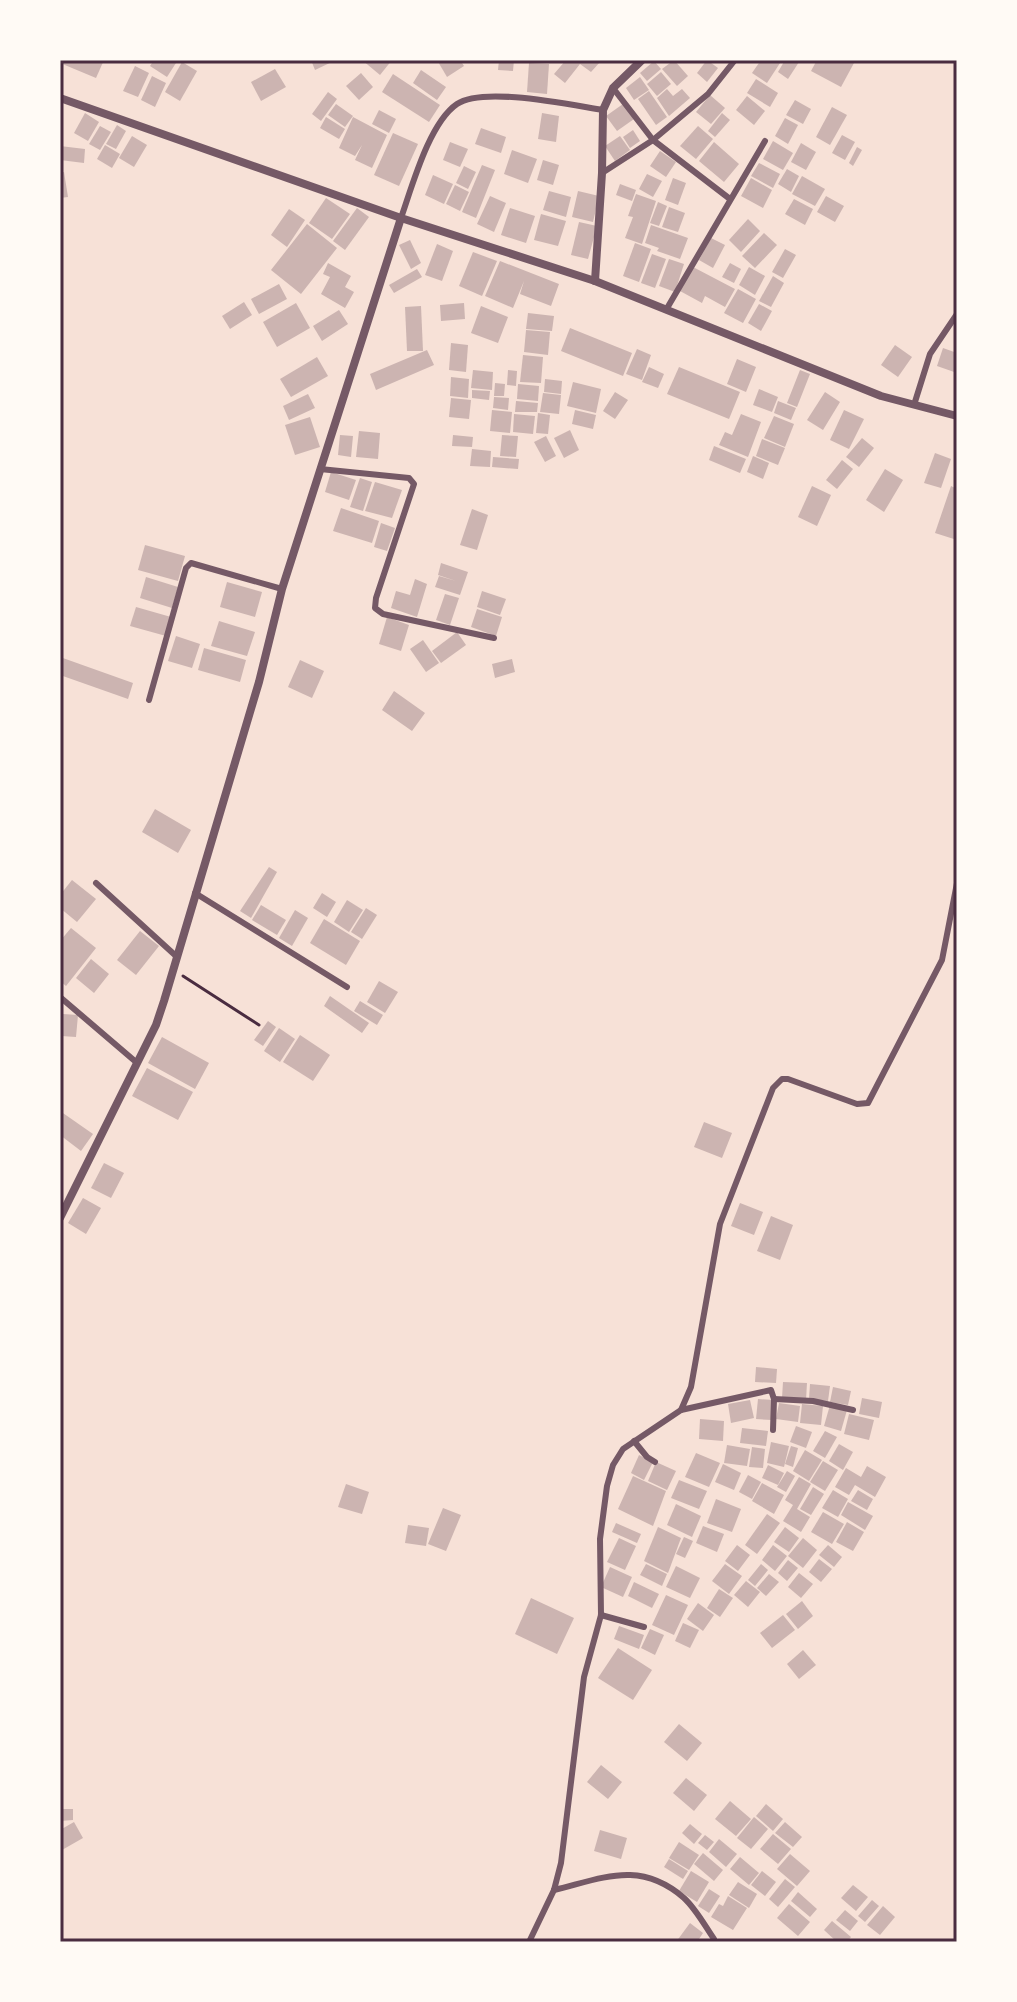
<svg xmlns="http://www.w3.org/2000/svg" width="1017" height="2002" viewBox="0 0 1017 2002" font-family="Lato,sans-serif">
<style>
.building{fill:#ccb4b1}
.lines{fill:none;stroke-linecap:round;stroke-linejoin:round}
.path{stroke:#4a2c40;stroke-width:3}
.minor{stroke:#755966;stroke-width:6}
.tertiary{stroke:#755966;stroke-width:8}
.neatline{fill:none;stroke:#4a2c40;stroke-width:3}
</style>
<rect width="100%" height="100%" fill="#f7e1d7"/>
<g class="building">
<path d="M60,60H104L96,78L60,63Z"/>
<path d="M154,60H172L176,63L167,77L150,66Z"/>
<path d="M311,60H336L315,70Z"/>
<path d="M362,60H392L380,75Z"/>
<path d="M437,60H460L464,66L447,77Z"/>
<path d="M499,60H514L513,71L498,70Z"/>
<path d="M566,60H597L600,62L591,72L580,64L565,83L554,74Z"/>
<path d="M674,60L688,76L677,86L662,69Z"/>
<path d="M707,60L718,68L707,82L697,73Z"/>
<path d="M761,60H782L767,83L752,73Z"/>
<path d="M785,60L799,62L788,79L778,72Z"/>
<path d="M817,60H849L854,63L841,87L811,71Z"/>
<path d="M654,61L661,69L647,81L640,73Z"/>
<path d="M182,62L197,71L180,101L165,92Z"/>
<path d="M529,63L549,64L547,94L527,92Z"/>
<path d="M135,66L149,73L138,97L123,91Z"/>
<path d="M275,69L286,87L261,101L251,82Z"/>
<path d="M421,70L446,87L437,100L413,83Z"/>
<path d="M661,72L671,84L657,96L647,84Z"/>
<path d="M361,73L373,87L359,100L346,86Z"/>
<path d="M393,74L440,105L429,122L382,92Z"/>
<path d="M152,76L166,83L155,107L141,100Z"/>
<path d="M640,77L649,90L634,100L626,88Z"/>
<path d="M756,79L778,93L770,107L747,93Z"/>
<path d="M667,89L673,96L682,89L690,98L669,116L657,98Z"/>
<path d="M649,91L667,117L656,125L638,99Z"/>
<path d="M328,92L337,99L321,121L312,114Z"/>
<path d="M710,95L725,108L711,124L696,112Z"/>
<path d="M747,96L765,111L754,125L736,110Z"/>
<path d="M795,100L811,109L803,124L786,115Z"/>
<path d="M336,104L353,116L345,127L328,115Z"/>
<path d="M623,104L634,119L617,131L606,116Z"/>
<path d="M832,107L847,115L830,145L816,137Z"/>
<path d="M379,110L396,119L389,133L372,124Z"/>
<path d="M85,113L99,122L88,141L74,133Z"/>
<path d="M542,113L559,116L556,142L538,139Z"/>
<path d="M722,113L730,120L715,137L708,131Z"/>
<path d="M326,117L345,129L339,139L320,128Z"/>
<path d="M353,117L387,135L372,168L355,160L362,145L355,156L339,148Z"/>
<path d="M785,118L798,125L788,144L775,136Z"/>
<path d="M117,125L126,131L116,149L106,144Z"/>
<path d="M100,126L111,132L100,150L89,144Z"/>
<path d="M698,126L713,139L696,159L680,146Z"/>
<path d="M481,128L506,137L501,153L475,144Z"/>
<path d="M633,130L640,141L630,148L623,137Z"/>
<path d="M393,133L418,144L399,186L374,175Z"/>
<path d="M842,135L855,142L845,160L832,153Z"/>
<path d="M132,136L147,145L134,167L119,158Z"/>
<path d="M620,136L630,150L615,161L605,146Z"/>
<path d="M773,141L793,153L783,170L763,159Z"/>
<path d="M450,142L468,149L460,167L443,160Z"/>
<path d="M714,142L739,164L724,182L699,161Z"/>
<path d="M801,143L816,152L806,170L791,162Z"/>
<path d="M105,145L120,154L112,168L97,159Z"/>
<path d="M60,146L85,149L84,163L60,160Z"/>
<path d="M857,147L862,150L853,166L849,163Z"/>
<path d="M512,150L537,159L528,183L504,174Z"/>
<path d="M660,151L676,162L666,177L650,166Z"/>
<path d="M543,160L559,165L553,185L537,180Z"/>
<path d="M759,163L780,174L773,188L751,176Z"/>
<path d="M482,165L495,170L476,218L462,212Z"/>
<path d="M464,166L476,172L468,189L456,183Z"/>
<path d="M787,169L799,176L791,192L778,184Z"/>
<path d="M64,172L68,197L60,198V173Z"/>
<path d="M647,174L662,181L653,197L639,189Z"/>
<path d="M433,175L453,184L444,204L425,195Z"/>
<path d="M802,176L825,189L815,206L792,194Z"/>
<path d="M673,178L686,183L678,205L665,200Z"/>
<path d="M751,178L772,190L763,208L741,196Z"/>
<path d="M620,184L636,190L632,201L616,195Z"/>
<path d="M455,185L469,192L460,211L446,204Z"/>
<path d="M549,191L571,197L566,217L543,210Z"/>
<path d="M578,191L599,196L593,222L572,217Z"/>
<path d="M636,194L656,201L642,244L625,238L633,217L628,216Z"/>
<path d="M490,196L506,203L494,232L477,224Z"/>
<path d="M826,196L844,206L835,222L817,212Z"/>
<path d="M326,198L350,214L332,239L309,223Z"/>
<path d="M794,199L813,209L805,225L785,214Z"/>
<path d="M658,202L667,206L659,226L650,223Z"/>
<path d="M669,207L685,213L678,232L662,227Z"/>
<path d="M357,208L369,217L345,250L333,241Z"/>
<path d="M510,208L535,216L526,243L501,235Z"/>
<path d="M289,209L305,220L287,247L271,235Z"/>
<path d="M541,214L566,221L558,246L534,240Z"/>
<path d="M748,219L760,231L741,252L729,240Z"/>
<path d="M579,222L597,226L588,259L571,255Z"/>
<path d="M307,224L337,248L301,294L271,270Z"/>
<path d="M651,225L688,238L680,259L657,251L659,248L645,243Z"/>
<path d="M764,233L777,245L755,268L742,256Z"/>
<path d="M711,238L725,245L713,268L699,260Z"/>
<path d="M410,240L421,263L411,269L399,245Z"/>
<path d="M635,243L651,249L639,282L623,276Z"/>
<path d="M437,244L453,251L442,281L425,275Z"/>
<path d="M785,249L796,255L783,278L772,272Z"/>
<path d="M473,252L497,261L482,296L459,286Z"/>
<path d="M652,254L666,259L655,288L641,283Z"/>
<path d="M669,259L684,264L675,292L659,286Z"/>
<path d="M500,261L559,284L551,306L520,294L524,281L513,308L485,296Z"/>
<path d="M328,263L351,276L345,287L354,292L345,308L321,294L330,277L323,274Z"/>
<path d="M730,263L741,269L734,283L722,277Z"/>
<path d="M693,267L735,289L725,307L705,296L702,303L680,291Z"/>
<path d="M749,267L765,276L755,295L739,285Z"/>
<path d="M417,269L422,277L394,293L389,285Z"/>
<path d="M773,276L784,283L771,307L759,301Z"/>
<path d="M279,284L287,299L259,314L251,299Z"/>
<path d="M738,289L756,299L743,323L724,313Z"/>
<path d="M244,302L252,315L230,329L222,316Z"/>
<path d="M296,303L310,328L277,347L263,322Z"/>
<path d="M464,303L465,319L441,321L440,305Z"/>
<path d="M759,304L772,311L761,331L748,323Z"/>
<path d="M421,306L423,351H407L405,307Z"/>
<path d="M481,306L508,317L498,343L471,333Z"/>
<path d="M339,310L348,324L322,341L313,326Z"/>
<path d="M528,313L554,316L552,331L526,329Z"/>
<path d="M570,328L632,353L623,376L561,351Z"/>
<path d="M526,330L550,332L548,355L524,352Z"/>
<path d="M451,343L468,345L466,372L449,370Z"/>
<path d="M895,345L912,357L898,377L881,365Z"/>
<path d="M943,348L957,353V373L937,366Z"/>
<path d="M637,349L651,355L642,380L626,374Z"/>
<path d="M427,350L434,365L376,390L370,374Z"/>
<path d="M523,355L543,357L541,383L520,382Z"/>
<path d="M317,357L328,376L291,397L280,379Z"/>
<path d="M737,359L756,367L746,392L727,384Z"/>
<path d="M649,367L664,374L658,388L642,382Z"/>
<path d="M679,367L740,392L729,419L667,394Z"/>
<path d="M473,370L493,372L492,390L471,388Z"/>
<path d="M508,370L517,371L516,386L507,385Z"/>
<path d="M800,370L810,374L797,407L787,403Z"/>
<path d="M451,377L469,379L468,398L450,396Z"/>
<path d="M545,379L562,381L561,394L544,392Z"/>
<path d="M573,382L601,389L596,413L567,406Z"/>
<path d="M495,383L505,384L504,396H494Z"/>
<path d="M518,384L539,386L538,401L517,399Z"/>
<path d="M759,389L778,397L772,412L753,405Z"/>
<path d="M472,390L490,391L489,400L472,398Z"/>
<path d="M615,392L628,400L615,419L603,411Z"/>
<path d="M825,392L840,402L823,430L807,420Z"/>
<path d="M543,393L561,395L559,414L540,412Z"/>
<path d="M308,394L315,408L289,420L283,406Z"/>
<path d="M494,397L509,398L508,410L493,408Z"/>
<path d="M451,398L471,400L469,419L449,417Z"/>
<path d="M516,401L538,403L537,412H515Z"/>
<path d="M778,401L796,408L791,420L774,413Z"/>
<path d="M492,410L512,412L510,433L490,431Z"/>
<path d="M575,410L596,415L593,429L572,424Z"/>
<path d="M844,410L864,419L849,449L830,440Z"/>
<path d="M538,413L550,415L548,434L536,433Z"/>
<path d="M514,414L535,416L533,434L513,432Z"/>
<path d="M741,414L761,422L748,457L719,445L725,432L732,435Z"/>
<path d="M774,416L794,424L785,447L764,438Z"/>
<path d="M310,417L320,447L295,455L285,425Z"/>
<path d="M570,430L579,450L564,458L554,438Z"/>
<path d="M359,431L380,433L378,459L356,457Z"/>
<path d="M340,435L353,436L351,457L338,455Z"/>
<path d="M453,435L473,437L472,447L452,446Z"/>
<path d="M502,435L518,436L516,457L500,456Z"/>
<path d="M546,436L556,456L545,462L534,442Z"/>
<path d="M862,438L874,448L859,467L846,457Z"/>
<path d="M762,439L785,448L778,465L756,456Z"/>
<path d="M714,446L746,459L740,473L709,460Z"/>
<path d="M472,449L491,451L490,467L470,466Z"/>
<path d="M935,453L951,459L941,488L924,483Z"/>
<path d="M753,456L769,463L763,479L747,472Z"/>
<path d="M493,457L519,459L518,469L492,467Z"/>
<path d="M842,460L853,469L837,489L826,480Z"/>
<path d="M885,469L903,480L884,512L866,500Z"/>
<path d="M331,472L356,480L349,500L325,492Z"/>
<path d="M360,478L372,482L363,511L350,507Z"/>
<path d="M375,482L402,490L392,518L365,511Z"/>
<path d="M812,486L831,495L817,526L798,517Z"/>
<path d="M951,486L957,489V540L935,533Z"/>
<path d="M341,508L379,521L372,543L333,531Z"/>
<path d="M472,509L488,515L477,550L460,545Z"/>
<path d="M381,523L395,528L387,551L374,547Z"/>
<path d="M145,545L185,556L178,581L138,570Z"/>
<path d="M441,563L468,572L460,595L435,587L439,576L456,581L438,575Z"/>
<path d="M146,577L178,587L172,608L140,598Z"/>
<path d="M415,579L427,584L417,617L391,608L396,591L410,595Z"/>
<path d="M227,582L262,592L255,617L220,607Z"/>
<path d="M482,591L506,599L500,615L477,607Z"/>
<path d="M445,594L459,598L450,625L436,620Z"/>
<path d="M136,607L171,617L166,636L130,626Z"/>
<path d="M477,609L502,617L496,636L471,627Z"/>
<path d="M387,617L409,625L401,651L379,644Z"/>
<path d="M219,621L255,632L247,656L211,646Z"/>
<path d="M457,632L466,645L441,663L432,651Z"/>
<path d="M176,636L200,644L192,668L168,661Z"/>
<path d="M423,640L439,663L426,672L410,649Z"/>
<path d="M204,648L246,660L240,682L198,670Z"/>
<path d="M60,657L133,683L128,699L60,675Z"/>
<path d="M512,659L515,672L495,678L492,664Z"/>
<path d="M300,660L324,671L312,698L288,687Z"/>
<path d="M394,691L425,713L412,731L382,710Z"/>
<path d="M155,809L191,830L178,853L142,832Z"/>
<path d="M269,867L277,872L251,918L240,911Z"/>
<path d="M72,880L96,899L77,922L60,908V895Z"/>
<path d="M322,893L336,902L327,917L313,908Z"/>
<path d="M347,900L363,910L349,932L334,922Z"/>
<path d="M261,905L286,920L277,935L252,920Z"/>
<path d="M366,908L377,915L362,939L351,932Z"/>
<path d="M295,910L308,918L292,946L279,938Z"/>
<path d="M324,919L360,941L346,965L310,943Z"/>
<path d="M71,928L96,948L66,986L60,981V941Z"/>
<path d="M140,931L159,946L136,975L117,960Z"/>
<path d="M91,959L109,974L94,993L76,978Z"/>
<path d="M379,981L398,992L385,1013L367,1002Z"/>
<path d="M330,996L369,1023L362,1033L324,1006Z"/>
<path d="M360,1001L383,1015L377,1025L354,1011Z"/>
<path d="M63,1014L78,1015L76,1037L61,1036Z"/>
<path d="M268,1021L276,1027L263,1046L254,1040Z"/>
<path d="M279,1028L295,1039L280,1062L264,1051Z"/>
<path d="M300,1035L330,1055L313,1081L283,1062Z"/>
<path d="M162,1037L209,1063L195,1089L148,1063Z"/>
<path d="M147,1068L193,1092L178,1120L132,1096Z"/>
<path d="M60,1111L93,1134L81,1151L60,1135Z"/>
<path d="M704,1122L732,1133L722,1158L694,1147Z"/>
<path d="M104,1163L124,1173L111,1198L91,1188Z"/>
<path d="M83,1198L101,1208L86,1234L68,1223Z"/>
<path d="M740,1203L763,1212L754,1235L731,1226Z"/>
<path d="M771,1216L793,1225L780,1260L757,1251Z"/>
<path d="M756,1367L777,1369L776,1383L755,1382Z"/>
<path d="M783,1382L807,1383L806,1400L782,1398Z"/>
<path d="M810,1384L830,1386L828,1401L809,1399Z"/>
<path d="M833,1387L851,1391L848,1405L830,1402Z"/>
<path d="M862,1398L882,1402L879,1418L859,1414Z"/>
<path d="M758,1399L774,1400L772,1420L756,1419Z"/>
<path d="M750,1400L754,1418L731,1423L728,1404Z"/>
<path d="M779,1403L800,1406L798,1422L776,1419Z"/>
<path d="M802,1404L823,1406L821,1425L800,1423Z"/>
<path d="M830,1405L847,1410L841,1431L824,1426Z"/>
<path d="M849,1414L874,1420L869,1440L844,1434Z"/>
<path d="M700,1419L724,1421L723,1441L699,1439Z"/>
<path d="M796,1426L812,1432L806,1448L790,1442Z"/>
<path d="M742,1428L768,1431L766,1446L740,1443Z"/>
<path d="M825,1431L837,1437L825,1458L813,1451Z"/>
<path d="M771,1442L789,1446L784,1467L767,1463Z"/>
<path d="M839,1444L853,1452L843,1470L829,1461Z"/>
<path d="M727,1445L750,1449L747,1466L724,1463Z"/>
<path d="M791,1446L798,1448L793,1467L785,1464Z"/>
<path d="M752,1447L765,1449L763,1468L749,1467Z"/>
<path d="M805,1450L822,1460L809,1481L793,1471Z"/>
<path d="M696,1453L720,1463L709,1487L685,1477Z"/>
<path d="M639,1455L653,1462L644,1480L631,1473Z"/>
<path d="M823,1461L838,1470L825,1491L810,1482Z"/>
<path d="M656,1462L676,1471L667,1490L648,1481Z"/>
<path d="M723,1464L741,1473L734,1490L715,1482Z"/>
<path d="M768,1465L784,1473L778,1485L762,1478Z"/>
<path d="M867,1466L886,1477L875,1497L855,1485L849,1495L835,1487L846,1468L861,1477Z"/>
<path d="M787,1471L795,1476L786,1492L777,1487Z"/>
<path d="M748,1475L761,1482L752,1499L739,1492Z"/>
<path d="M633,1476L666,1491L653,1526L618,1509Z"/>
<path d="M799,1477L811,1484L797,1509L810,1517L801,1532L783,1521L793,1505L785,1500Z"/>
<path d="M679,1480L707,1491L699,1509L671,1498Z"/>
<path d="M762,1483L784,1495L774,1514L752,1501Z"/>
<path d="M346,1484L369,1492L362,1514L338,1507Z"/>
<path d="M813,1487L824,1494L811,1515L800,1509Z"/>
<path d="M833,1490L848,1499L838,1517L822,1508Z"/>
<path d="M858,1490L873,1499L867,1510L851,1501Z"/>
<path d="M716,1499L741,1509L732,1532L707,1523Z"/>
<path d="M848,1502L873,1516L865,1530L841,1515Z"/>
<path d="M676,1504L701,1516L692,1537L667,1525Z"/>
<path d="M443,1508L461,1515L446,1551L428,1544Z"/>
<path d="M823,1512L844,1524L832,1544L811,1532Z"/>
<path d="M767,1514L780,1523L757,1554L745,1545Z"/>
<path d="M847,1522L864,1532L853,1551L836,1542Z"/>
<path d="M616,1523L641,1534L637,1543L612,1532Z"/>
<path d="M408,1525L429,1528L426,1546L405,1543Z"/>
<path d="M703,1526L724,1534L717,1552L696,1543Z"/>
<path d="M658,1527L681,1538L668,1573L644,1561Z"/>
<path d="M785,1527L799,1538L789,1552L774,1542Z"/>
<path d="M684,1537L693,1541L685,1558L676,1554Z"/>
<path d="M619,1538L636,1546L625,1570L607,1562Z"/>
<path d="M803,1538L817,1550L803,1568L788,1556Z"/>
<path d="M737,1545L750,1555L738,1571L725,1561Z"/>
<path d="M773,1545L787,1556L775,1571L762,1560Z"/>
<path d="M828,1545L842,1557L834,1567L819,1555Z"/>
<path d="M819,1559L832,1569L821,1582L809,1572Z"/>
<path d="M788,1560L798,1568L787,1581L778,1573Z"/>
<path d="M646,1564L667,1574L662,1586L640,1575Z"/>
<path d="M725,1564L742,1576L729,1594L712,1581Z"/>
<path d="M761,1564L768,1570L755,1586L748,1580Z"/>
<path d="M676,1566L700,1578L690,1598L666,1587Z"/>
<path d="M610,1567L632,1577L623,1597L601,1587Z"/>
<path d="M799,1573L813,1584L801,1598L788,1587Z"/>
<path d="M769,1574L779,1582L766,1596L757,1588Z"/>
<path d="M746,1581L760,1592L748,1607L734,1595Z"/>
<path d="M634,1582L659,1594L652,1608L628,1596Z"/>
<path d="M719,1589L733,1598L720,1617L707,1608Z"/>
<path d="M666,1595L688,1605L674,1635L652,1625Z"/>
<path d="M531,1598L574,1618L557,1654L515,1634Z"/>
<path d="M802,1601L813,1616L798,1629L786,1614Z"/>
<path d="M698,1603L714,1615L703,1631L687,1619Z"/>
<path d="M783,1615L795,1630L772,1648L760,1633Z"/>
<path d="M683,1623L699,1630L690,1648L675,1641Z"/>
<path d="M619,1626L644,1635L639,1649L614,1639Z"/>
<path d="M650,1629L664,1635L655,1655L641,1648Z"/>
<path d="M618,1648L652,1670L633,1700L598,1678Z"/>
<path d="M803,1650L816,1665L799,1679L787,1664Z"/>
<path d="M679,1724L702,1743L687,1761L664,1742Z"/>
<path d="M601,1765L622,1782L608,1799L587,1782Z"/>
<path d="M686,1778L707,1795L694,1811L673,1793Z"/>
<path d="M730,1801L751,1819L736,1836L715,1819Z"/>
<path d="M766,1804L783,1819L773,1831L756,1816Z"/>
<path d="M60,1809H73V1820L60,1821Z"/>
<path d="M754,1817L768,1829L751,1849L737,1838Z"/>
<path d="M74,1822L83,1838L62,1850L60,1830Z"/>
<path d="M785,1822L802,1837L793,1847L775,1833Z"/>
<path d="M690,1824L702,1834L694,1844L682,1833Z"/>
<path d="M600,1830L627,1838L621,1859L594,1851Z"/>
<path d="M773,1834L791,1849L778,1864L760,1849Z"/>
<path d="M705,1835L714,1842L707,1850L698,1843Z"/>
<path d="M719,1839L737,1854L726,1867L709,1852Z"/>
<path d="M679,1842L699,1855L689,1870L669,1858Z"/>
<path d="M703,1853L723,1870L714,1881L694,1864Z"/>
<path d="M790,1854L810,1871L797,1886L777,1869Z"/>
<path d="M740,1857L759,1873L749,1885L730,1869Z"/>
<path d="M669,1859L688,1871L683,1879L664,1867Z"/>
<path d="M691,1871L709,1882L697,1902L679,1891Z"/>
<path d="M762,1871L776,1882L765,1896L751,1885Z"/>
<path d="M785,1879L795,1887L778,1907L769,1899Z"/>
<path d="M738,1882L757,1894L749,1908L729,1895Z"/>
<path d="M853,1885L868,1897L856,1911L841,1898Z"/>
<path d="M709,1889L720,1896L709,1913L698,1906Z"/>
<path d="M798,1892L817,1909L810,1917L791,1901Z"/>
<path d="M728,1896L747,1908L733,1930L711,1917L719,1904L723,1906Z"/>
<path d="M872,1900L879,1906L865,1922L858,1916Z"/>
<path d="M789,1904L810,1922L798,1936L777,1918Z"/>
<path d="M883,1906L895,1917L880,1935L867,1925Z"/>
<path d="M845,1910L858,1921L850,1931L836,1920Z"/>
<path d="M832,1921L851,1937L847,1942H837L824,1930Z"/>
<path d="M690,1923L703,1933L697,1942H676Z"/>
</g>
<g class="lines">
<path class="path" d="M183,976L259,1025"/>
<g class="minor">
<path d="M613,88L653,140L730,199"/>
<path d="M602,173L653,140L708,94L735,60"/>
<path d="M401,218C412,187 429,123 457,104C483,86 571,105 603,110"/>
<path d="M666,310L765,141"/>
<path d="M914,405L930,354L957,314"/>
<path d="M320,469L409,478L414,484L376,598L375,608L383,614L494,638"/>
<path d="M149,700L186,568L191,563L282,589"/>
<path d="M96,883L176,956"/>
<path d="M195,893L347,987"/>
<path d="M60,997L136,1062"/>
<path d="M774,1399L813,1401L853,1410"/>
<path d="M681,1410L771,1390L774,1399L773,1430"/>
<path d="M634,1441L647,1457L655,1462"/>
<path d="M601,1615L644,1627"/>
<path d="M554,1890C604,1878 640,1860 684,1898C696,1909 705,1926 714,1939"/>
<path d="M529,1942L554,1890L561,1863L584,1677L601,1615L600,1539L607,1486L613,1465L623,1449L681,1410L691,1387L720,1224L773,1088L782,1079H788L857,1104L868,1103L942,960L957,883"/>
</g>
<g class="tertiary">
<path d="M60,98L401,218L595,281L881,396L957,416"/>
<path d="M595,281L602,173L603,110L613,88L642,60"/>
<path d="M60,1218L156,1025L164,1001L259,682L282,589L401,218"/>
</g>
</g>
<rect width="1017" height="2002" fill="none" stroke="#fffaf5" stroke-width="124"/>
<rect x="62" y="62" width="893" height="1878" class="neatline"/>
</svg>
